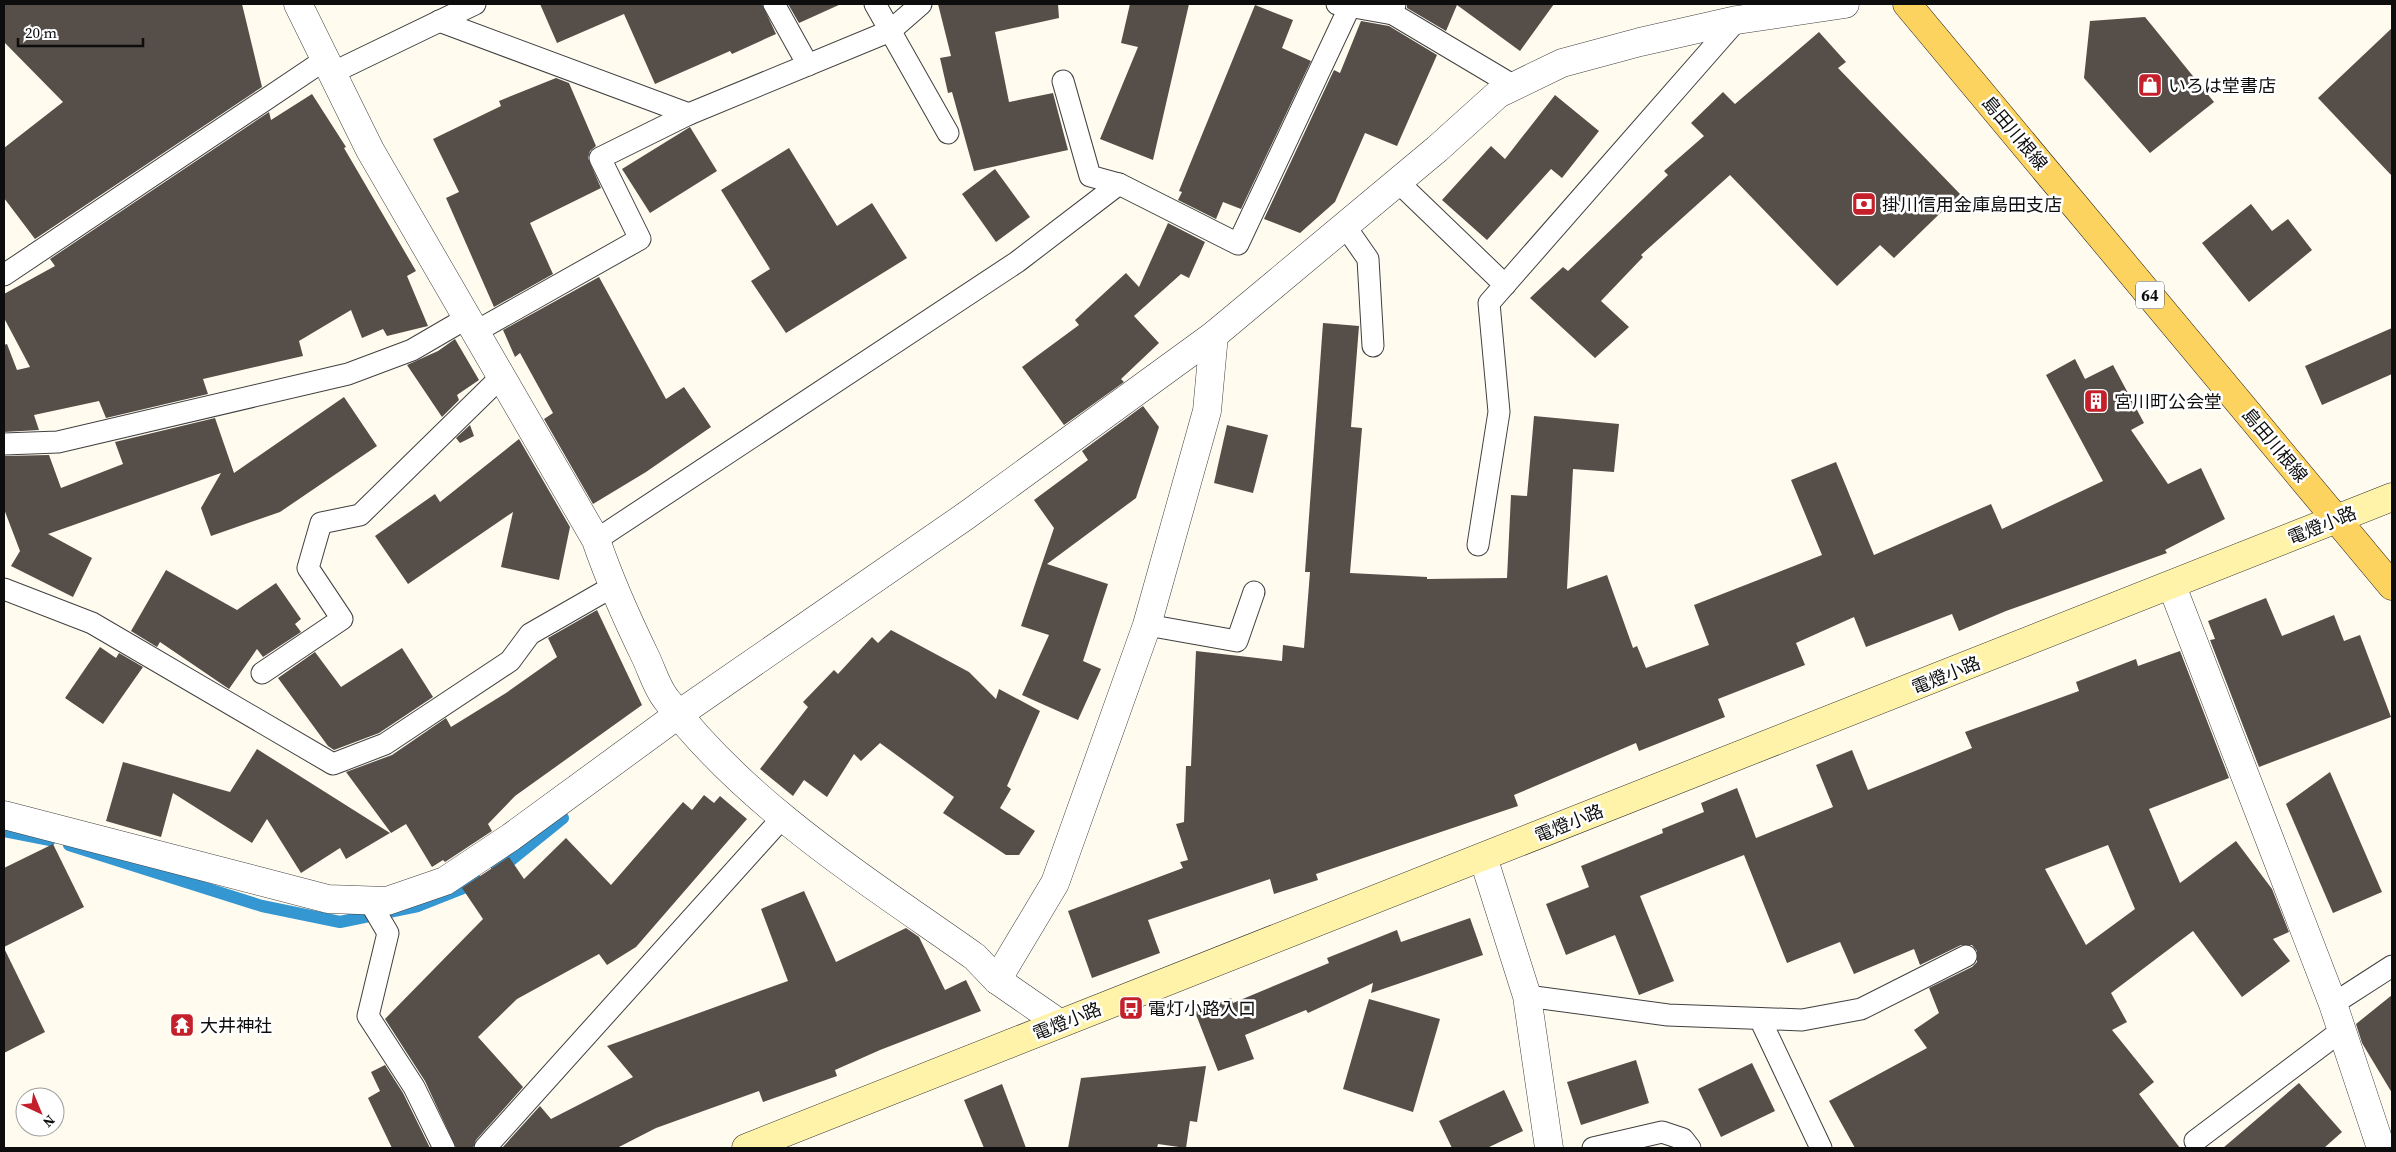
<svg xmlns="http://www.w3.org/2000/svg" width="2396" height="1152" viewBox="0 0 2396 1152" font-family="'Source Serif 4','Noto Sans JP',serif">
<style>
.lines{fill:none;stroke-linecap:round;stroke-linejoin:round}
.stream{stroke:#3497d2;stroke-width:12}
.building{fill:#564e49;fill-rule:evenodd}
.lane-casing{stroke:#404040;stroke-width:23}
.street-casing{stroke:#404040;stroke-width:29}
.secondary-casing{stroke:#2f2f2f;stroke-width:29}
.primary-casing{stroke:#1e1e1e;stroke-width:29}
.lane{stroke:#fff;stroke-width:21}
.street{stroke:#fff;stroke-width:28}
.secondary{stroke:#fff3a9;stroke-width:28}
.primary{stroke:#fdd35f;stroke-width:28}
.labels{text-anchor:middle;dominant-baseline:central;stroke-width:5;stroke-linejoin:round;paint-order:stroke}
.shield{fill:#fff;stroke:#565656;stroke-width:1}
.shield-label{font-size:16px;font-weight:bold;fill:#0d0d0d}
.poi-label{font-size:18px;fill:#0d0d0d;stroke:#fff;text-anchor:start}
.street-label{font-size:18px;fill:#0d0d0d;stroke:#fff}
</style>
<rect width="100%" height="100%" fill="#fffbee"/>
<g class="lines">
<g class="stream">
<path d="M4,831L50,840"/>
<path d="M69,845L262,906L340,922L418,906L461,889L476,880"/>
<path d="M497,868L511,860L563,818"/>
</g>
</g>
<g class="building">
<path d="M4,4H242L262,87L35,239L4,198V148L63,102L4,42Z"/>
<path d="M540,4H762L776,34L732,54L730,51L655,84L624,14L557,43Z"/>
<path d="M788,4H841L799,23Z"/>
<path d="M938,4H1058L1059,18L995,32L1009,102L1053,93L1068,150L974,171L952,92L948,93L940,58L951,56Z"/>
<path d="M1130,4H1189L1153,160L1100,139L1138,47L1121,43Z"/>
<path d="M1407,4H1554L1520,51L1457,5L1446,31L1407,8Z"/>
<path d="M1255,5L1293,20L1282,48L1311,61L1241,209L1223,202L1216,219L1178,200L1182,192L1179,191Z"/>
<path d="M2145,17L2214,102L2150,153L2084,78L2090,21Z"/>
<path d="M1361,21L1389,26L1437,55L1397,146L1365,133L1335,202L1300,233L1264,219L1334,70L1340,73Z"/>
<path d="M2392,28V176L2318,98Z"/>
<path d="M1819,32L1846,62L1838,68L1960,194L1894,258L1880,245L1837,286L1730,175L1641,255L1643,257L1601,301L1629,327L1595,358L1530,298L1563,267L1568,271L1668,175L1664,171L1704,136L1691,123L1723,92L1735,104Z"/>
<path d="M556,78L569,83L596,146L590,151L588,158L601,188L530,223L553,274L494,307L446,198L459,192L433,139L501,106L499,101Z"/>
<path d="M312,94L346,147L344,148L416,271L407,276L428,326L387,336L383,329L362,338L351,310L299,341L303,356L203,379L208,394L106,418L99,401L34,415L39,430L4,432V345L7,344L17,370L30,367L4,318V294L55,266L50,259L269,112L271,120Z"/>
<path d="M1555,95L1599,131L1562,178L1551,169L1487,240L1442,200L1491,146L1505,159Z"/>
<path d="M690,127L717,171L650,213L622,169Z"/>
<path d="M789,148L837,226L872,203L907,258L786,333L751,281L770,269L721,190Z"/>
<path d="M995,169L1030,217L996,242L962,194Z"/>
<path d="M2251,204L2272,231L2288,219L2312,250L2249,302L2202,243Z"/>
<path d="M1168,223L1205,242L1189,278L1181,274L1134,316L1159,343L1121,379L1124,382L1064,425L1022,367L1079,325L1075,320L1126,273L1139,287Z"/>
<path d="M599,277L666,399L684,387L711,427L646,472L593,504L544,419L553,413L520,353L515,357L503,330Z"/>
<path d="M1323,323L1359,326L1351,427L1362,428L1350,573L1427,577V579L1507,578L1511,495L1527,496L1534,416L1619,424L1614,472L1573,469L1567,589L1607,575L1633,648L1637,646L1646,668L1709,645L1694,605L1822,555L1791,480L1836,462L1874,555L1991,504L2002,529L2103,481L2046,375L2075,359L2085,379L2113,365L2144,423L2131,430L2168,484L2201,468L2225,519L2165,550L2167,553L2006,611L1959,631L1952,614L1866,647L1854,617L1796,643L1805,665L1718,699L1725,717L1639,751L1636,743L1514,795L1518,806L1316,874L1318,880L1274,894L1270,879L1148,920L1160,953L1092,978L1068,911L1183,868L1180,862L1188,860L1176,824L1184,822L1186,766H1191L1196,651L1282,661L1283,645L1304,648L1310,572H1305Z"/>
<path d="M2392,328V374L2322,405L2305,366Z"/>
<path d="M455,339L479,380L457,395L459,400L442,417L407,365L438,351Z"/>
<path d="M344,397L377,446L280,512L211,536L201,508L221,473L48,534L92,558L73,597L11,566L20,551L4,509V456L49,455L61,488L123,464L115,442L215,418L234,473Z"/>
<path d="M1143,406L1159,427L1136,498L1047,564L1108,584L1083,661L1101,669L1078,720L1022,695L1049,635L1021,626L1054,528L1034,500L1088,460L1082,451Z"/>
<path d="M470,425L474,436L460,443L456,438Z"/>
<path d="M1227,425L1268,435L1253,493L1214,483Z"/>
<path d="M519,439L570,527L559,580L501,567L513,512L408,584L375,536L435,494L440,502Z"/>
<path d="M166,570L237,610L276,583L301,619L295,624L301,632L263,657L257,649L229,689L160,642L157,647L131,631Z"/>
<path d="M2266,598L2282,636L2334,615L2344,641L2360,635L2391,717L2259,767L2210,640L2215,639L2208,621Z"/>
<path d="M597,610L642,705L515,796L488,824L492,831L445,862L443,860L432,867L406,824L391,833L346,772L392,755L446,718L451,727L506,693L557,657L548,638Z"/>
<path d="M891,630L969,672L996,699L999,689L1040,711L1007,786L1011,789L1000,808L1035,831L1019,855H1006L943,813L954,797L880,743L861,761L854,754L827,797L804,780L793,796L760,769L808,707L803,702L834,670L838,674L872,637L878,643Z"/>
<path d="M100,647L116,658L119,653L143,667L103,724L65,698Z"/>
<path d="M402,648L433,697L379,733L334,750L328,746L278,678L315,652L341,687Z"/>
<path d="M2180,651L2229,778L2149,809L2180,883L2236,841L2272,889L2289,932L2273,939L2290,961L2242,997L2193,931L2111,993L2127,1022L2112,1030L2154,1082L2139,1094L2180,1148H1855L1829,1101L1927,1048L1914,1030L1939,1013L1929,988L1972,967L1977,962V951L1972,945H1961L1920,965L1914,949L1854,974L1840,942L1787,963L1744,855L1640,896L1674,981L1639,995L1615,935L1566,955L1546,904L1589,887L1581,866L1663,833L1662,829L1704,812L1701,803L1737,788L1756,838L1833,807L1816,765L1852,750L1868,790L1972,748L1965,732L2079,691L2076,682L2136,659L2138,666ZM2108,845L2135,909L2086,945L2045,869Z"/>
<path d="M257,749L390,833L346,859L340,848L301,873L267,819L252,843L173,793L161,837L106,821L123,762L230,792Z"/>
<path d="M2330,772L2382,892L2333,913L2286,804Z"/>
<path d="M704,795L714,803L720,796L747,819L636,947L607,965L599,954L517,999L478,1037L523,1087L476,1140L473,1148H456L425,1081L385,1019L483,919L462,888L509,857L524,879L566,838L611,885L683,802L692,810Z"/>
<path d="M53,844L84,907L4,947V868Z"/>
<path d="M804,891L836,962L906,928L919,937L945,990L966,980L981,1011L880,1050L835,1070L837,1076L763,1102L759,1091L656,1128L617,1148H502L540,1106L551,1119L633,1077L607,1046L788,981L761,909Z"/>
<path d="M1470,918L1483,955L1371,993L1373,983L1308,1013L1306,1010L1245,1035L1254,1059L1218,1071L1195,1012L1231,998L1233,1003L1329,963L1327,958L1397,930L1401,942Z"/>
<path d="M4,948L45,1032L4,1053Z"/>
<path d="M2392,995V1093L2362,1043L2356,1024Z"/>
<path d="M1369,999L1440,1019L1413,1112L1343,1089Z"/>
<path d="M1636,1060L1649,1103L1581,1125L1567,1082Z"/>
<path d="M1752,1063L1775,1111L1721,1137L1698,1089Z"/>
<path d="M385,1065L403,1093L430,1148H392L368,1098L380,1091L371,1072Z"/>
<path d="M1206,1066L1197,1122L1190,1121L1186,1148L1158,1144L1157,1148H1068L1081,1078Z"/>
<path d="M2299,1083L2342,1132L2324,1148H2223Z"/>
<path d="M1002,1084L1026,1148H984L964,1100Z"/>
<path d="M1504,1090L1523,1131L1487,1148H1452L1439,1121Z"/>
</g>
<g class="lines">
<defs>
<g id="lane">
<path d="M774,4L808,65"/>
<path d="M875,4L948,133"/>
<path d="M1337,4L1393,14"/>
<path d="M1395,4L1393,14L1514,86"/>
<path d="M439,21L689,114L890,31L921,4"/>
<path d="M332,73L475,4"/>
<path d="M1063,81L1090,176L1119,184L1238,244L1350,6"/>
<path d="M1398,182L1505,285"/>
<path d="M1345,226L1368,259L1373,346"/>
<path d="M4,275L326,59"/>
<path d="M475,332L640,239L600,158L689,114"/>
<path d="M4,444L58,442L348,374L412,350L467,318"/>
<path d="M596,540L1017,262L1119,184"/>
<path d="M1478,545L1499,412L1489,303L1737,20"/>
<path d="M4,589L92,623L333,764L385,744L510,661L530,634L612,587"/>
<path d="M1147,625L1237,641L1254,592"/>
<path d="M262,673L342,619L308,568L321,523L360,515L501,377"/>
<path d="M371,904L388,933L368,1016L414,1087L444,1148"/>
<path d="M1527,996L1668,1015L1802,1020L1861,1009L1966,956"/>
<path d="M2333,1004L2392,966"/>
<path d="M1760,1019L1821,1148"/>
<path d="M2195,1141L2341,1031"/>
<path d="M485,1148L783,817"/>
<path d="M1593,1148L1662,1132L1683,1139L1690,1148"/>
</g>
<g id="street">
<path d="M298,4L370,150L596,540C610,581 627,619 646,658C652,671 657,688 666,699C747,806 868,881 975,957L997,980L1059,1023"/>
<path d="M2172,586L2333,1004L2381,1148"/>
<path d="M4,815L328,899L387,901L445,881L511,837L679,714L967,515L1214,335L1437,149L1498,94L1562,63L1640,42L1737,20L1845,4"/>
<path d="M1483,857L1527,996L1549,1148"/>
<path d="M997,980L1055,883L1147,625L1207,411L1214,335"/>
</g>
<path id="secondary" d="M746,1148L2392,497"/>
<path id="primary" d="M1907,4L2392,586"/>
</defs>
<use href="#lane" class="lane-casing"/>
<use href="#street" class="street-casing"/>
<use href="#secondary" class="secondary-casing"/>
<use href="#primary" class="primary-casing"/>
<use href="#lane" class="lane"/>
<use href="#street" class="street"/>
<use href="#secondary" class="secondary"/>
<use href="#primary" class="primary"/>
</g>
<defs>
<symbol id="shop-square" viewBox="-11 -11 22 22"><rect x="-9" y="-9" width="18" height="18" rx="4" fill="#c3202b" stroke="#fff"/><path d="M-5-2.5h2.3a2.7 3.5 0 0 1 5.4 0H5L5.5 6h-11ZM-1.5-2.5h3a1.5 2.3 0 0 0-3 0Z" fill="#fff"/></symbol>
<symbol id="bank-square" viewBox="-11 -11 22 22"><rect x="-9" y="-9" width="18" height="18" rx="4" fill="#c3202b" stroke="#fff"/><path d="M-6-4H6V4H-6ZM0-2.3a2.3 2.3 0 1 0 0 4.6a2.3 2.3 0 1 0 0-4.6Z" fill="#fff"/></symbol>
<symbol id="building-square" viewBox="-11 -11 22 22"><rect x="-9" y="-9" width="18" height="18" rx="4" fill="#c3202b" stroke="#fff"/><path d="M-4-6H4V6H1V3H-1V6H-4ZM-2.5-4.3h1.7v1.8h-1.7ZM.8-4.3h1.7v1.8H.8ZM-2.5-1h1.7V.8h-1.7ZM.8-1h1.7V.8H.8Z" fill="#fff"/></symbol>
<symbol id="bus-square" viewBox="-11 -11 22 22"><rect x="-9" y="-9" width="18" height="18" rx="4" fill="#c3202b" stroke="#fff"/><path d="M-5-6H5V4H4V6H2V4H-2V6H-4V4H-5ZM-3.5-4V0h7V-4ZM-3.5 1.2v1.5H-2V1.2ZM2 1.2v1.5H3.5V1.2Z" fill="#fff"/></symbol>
<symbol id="temple-square" viewBox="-11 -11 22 22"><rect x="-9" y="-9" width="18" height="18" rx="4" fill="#c3202b" stroke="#fff"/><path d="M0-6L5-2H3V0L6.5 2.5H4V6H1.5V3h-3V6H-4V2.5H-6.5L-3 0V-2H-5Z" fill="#fff"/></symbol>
</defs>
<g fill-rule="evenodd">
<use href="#shop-square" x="2136" y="71" width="28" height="28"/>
<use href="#bank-square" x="1850" y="190" width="28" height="28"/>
<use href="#building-square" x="2082" y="387" width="28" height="28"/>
<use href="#bus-square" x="1117" y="994" width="28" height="28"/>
<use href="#temple-square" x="168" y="1011" width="28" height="28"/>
</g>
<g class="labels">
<rect class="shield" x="2136" y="281.5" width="28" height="27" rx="4"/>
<g class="shield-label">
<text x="2150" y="295">64</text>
</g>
<g class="poi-label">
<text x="2168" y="85">いろは堂書店</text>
<text x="1882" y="204">掛川信用金庫島田支店</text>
<text x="2114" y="401">宮川町公会堂</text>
<text x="1148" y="1008">電灯小路入口</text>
<text x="200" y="1025">大井神社</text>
</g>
<g class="street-label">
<text transform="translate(2015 133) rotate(50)">島田川根線</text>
<text transform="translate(2275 445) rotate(50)">島田川根線</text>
<text transform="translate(2322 525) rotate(-22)">電燈小路</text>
<text transform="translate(1946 675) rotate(-22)">電燈小路</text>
<text transform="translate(1569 823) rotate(-22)">電燈小路</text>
<text transform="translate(1067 1021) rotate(-22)">電燈小路</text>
</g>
</g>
<rect width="2396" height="1152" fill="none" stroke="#0d0d0d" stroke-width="10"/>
<g transform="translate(40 1112) rotate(136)"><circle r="24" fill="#ffffff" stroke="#9e9e9e"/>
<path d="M0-4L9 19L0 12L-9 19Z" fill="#c3202b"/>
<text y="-8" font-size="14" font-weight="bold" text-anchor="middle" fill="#0d0d0d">N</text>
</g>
<path d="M18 38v8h125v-8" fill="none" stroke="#0d0d0d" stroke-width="2.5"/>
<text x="25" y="38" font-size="15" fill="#0d0d0d" stroke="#ffffff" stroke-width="4" paint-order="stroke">20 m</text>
</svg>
